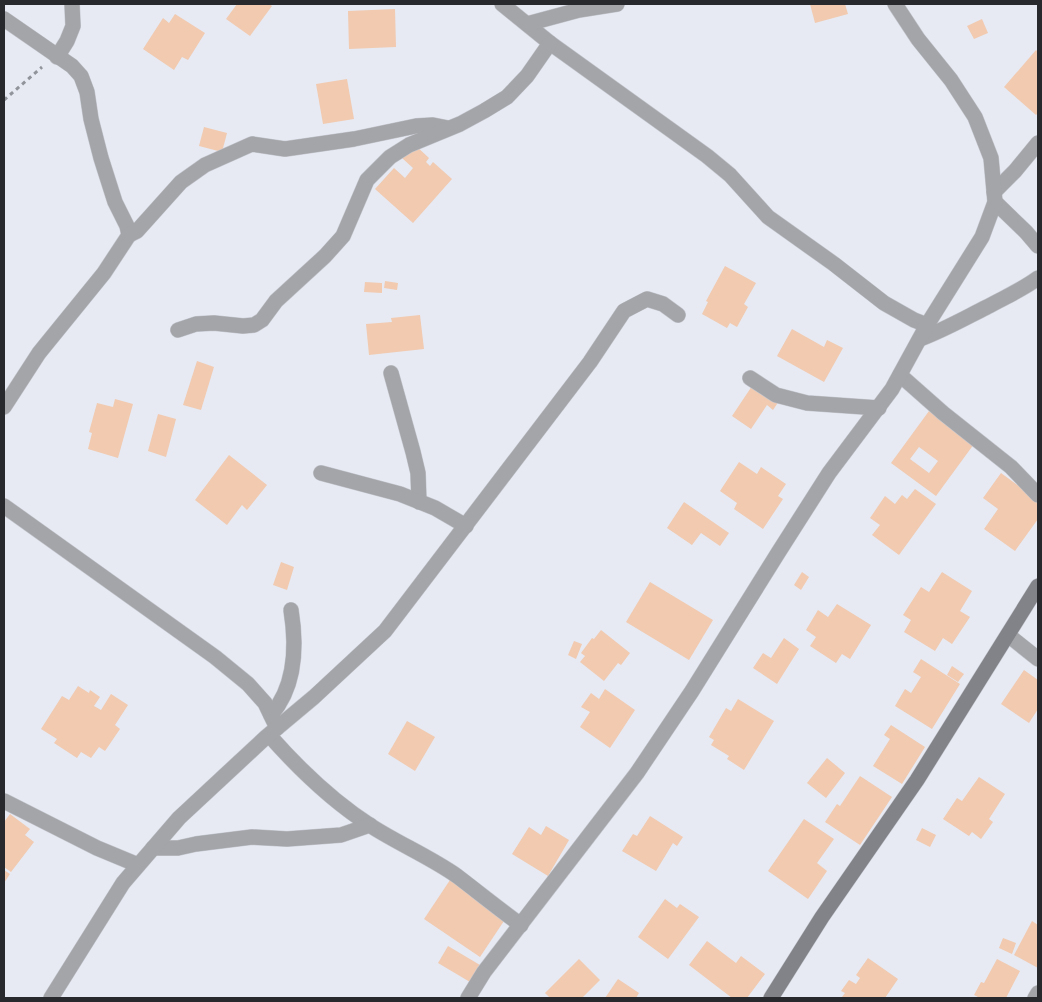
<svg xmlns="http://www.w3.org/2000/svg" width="1042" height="1002" viewBox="0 0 1042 1002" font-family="'PT Sans Narrow',sans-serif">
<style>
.building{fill:#f1cab0;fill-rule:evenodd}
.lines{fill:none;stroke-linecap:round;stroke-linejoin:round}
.street-casing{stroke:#c5c7cf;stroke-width:16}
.secondary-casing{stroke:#c5c7cf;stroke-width:16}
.path{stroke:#92949b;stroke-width:3;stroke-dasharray:4 4;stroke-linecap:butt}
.street{stroke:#a3a5a8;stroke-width:15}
.secondary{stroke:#818388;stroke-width:15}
</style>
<rect width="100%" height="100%" fill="#e7eaf3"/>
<g class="building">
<path d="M237,4H269L272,6L250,36L226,19Z"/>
<path d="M810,4H845L848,14L815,23Z"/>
<path d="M395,9L396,47L349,49L348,11Z"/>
<path d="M175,14L205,33L188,60L182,57L174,70L143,49L163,18L169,23Z"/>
<path d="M982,19L988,33L974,39L967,26Z"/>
<path d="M1036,50L1038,52V113L1036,115L1004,87Z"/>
<path d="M347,79L354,119L323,124L316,84Z"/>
<path d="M204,127L227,133L222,152L199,146Z"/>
<path d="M415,145L429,158L426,162L430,166L433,162L452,179L413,223L375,189L394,168L405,178L413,168L402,158Z"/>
<path d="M725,266L756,283L744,304L748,307L737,327L730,323L727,328L702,314L708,302L706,301Z"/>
<path d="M385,281L398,283L397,290L384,288Z"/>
<path d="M365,282L382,283V293L364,292Z"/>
<path d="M420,315L424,349L369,355L366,324L392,322L391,318Z"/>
<path d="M792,329L824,347L827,340L843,348L824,382L777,356Z"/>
<path d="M197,361L214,367L201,410L183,405Z"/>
<path d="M756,380L781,398L773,410L767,405L751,429L732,416Z"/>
<path d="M115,399L133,404L118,458L88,449L92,433L89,432L97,403L113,407Z"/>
<path d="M929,411L974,444L936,496L891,463ZM919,447L938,461L929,473L910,459Z"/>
<path d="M158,414L176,419L166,457L148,451Z"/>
<path d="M229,455L267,485L247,510L242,505L227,525L195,500Z"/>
<path d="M739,462L757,474L761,467L786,484L778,496L783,499L763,529L734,509L737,503L720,491Z"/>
<path d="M1001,473L1038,500V519L1015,551L984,529L998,509L983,498Z"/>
<path d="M915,489L936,504L899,555L872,535L880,525L870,518L885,496L895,504L902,495L907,499Z"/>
<path d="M684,502L729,533L720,546L701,533L692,545L667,528Z"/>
<path d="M281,562L294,567L287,590L273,585Z"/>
<path d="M802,572L809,577L801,590L794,585Z"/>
<path d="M942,572L972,591L960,611L970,617L952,644L943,638L935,651L904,632L911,620L903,615L921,587L929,592Z"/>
<path d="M650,582L713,620L689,660L626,622Z"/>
<path d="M837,604L871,625L850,659L842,654L836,663L810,646L816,637L806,630L818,610L828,617Z"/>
<path d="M601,630L630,653L621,665L618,663L604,681L580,662L585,656L581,653L592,638L594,639Z"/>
<path d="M784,638L799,649L777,684L753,668L763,653L771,658Z"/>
<path d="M574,641L582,644L576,659L568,655Z"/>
<path d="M921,659L960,684L932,729L895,706L905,689L911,693L921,677L913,672Z"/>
<path d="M952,666L964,674L958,682L947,675Z"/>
<path d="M1024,670L1038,680V709L1029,723L1001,704Z"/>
<path d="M78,686L89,693L90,690L100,697L94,706L101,710L111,694L128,705L115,725L120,729L105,751L99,747L91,758L81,752L77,758L54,743L57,739L41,729L62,696L69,700Z"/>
<path d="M605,689L635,710L610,748L580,727L590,712L581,707L591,693L599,699Z"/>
<path d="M738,699L774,721L744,770L727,759L729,756L711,745L714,740L709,737L726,708L731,711Z"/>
<path d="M407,721L435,737L415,771L388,754Z"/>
<path d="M891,725L925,747L902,784L873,766L890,739L884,735Z"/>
<path d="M827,758L845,773L826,798L807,783Z"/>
<path d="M860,776L892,797L860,845L825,822L837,804L840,806Z"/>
<path d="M979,777L1005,794L989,819L993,822L981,839L972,832L969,836L943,819L957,798L962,801Z"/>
<path d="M10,814L30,829L25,835L34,842L11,872L4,867V822Z"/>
<path d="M650,816L683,837L677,846L673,843L656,871L622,851L633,834L637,836Z"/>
<path d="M804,819L834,839L817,863L827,871L808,899L768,871Z"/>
<path d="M546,826L569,840L548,876L512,854L529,827L541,835Z"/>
<path d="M922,828L936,835L930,847L916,840Z"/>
<path d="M4,870L10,874L4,883Z"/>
<path d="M452,877L508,915L480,957L424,919Z"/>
<path d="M665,899L677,908L680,904L699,917L668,959L638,937Z"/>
<path d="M1032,921L1038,925V968L1014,955Z"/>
<path d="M1003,938L1016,943L1012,954L999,948Z"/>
<path d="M707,941L736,963L741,956L765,974L747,998H732L689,965Z"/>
<path d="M448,946L485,968L475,985L438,963Z"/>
<path d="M868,958L898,979L885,998H843L842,997L845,993L841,991L849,980L856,984L860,978L856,975Z"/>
<path d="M579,959L600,980L582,998H550L545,993Z"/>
<path d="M997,959L1020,971L1006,998H980L974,995L981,982L984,983Z"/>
<path d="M618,979L639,993L636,998H605Z"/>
</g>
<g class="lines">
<defs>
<g id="street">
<path d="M502,4L550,43L707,156L730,175L768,217L834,264L884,303L914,320L927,325"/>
<path d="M4,19L72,66L81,76L87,92L91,119L101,158L115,202L127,226L129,235L104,273L39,353L4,407"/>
<path d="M527,24L579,10L617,4"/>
<path d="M57,57L67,41L73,26L72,4"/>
<path d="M994,192L1015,171L1038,143"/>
<path d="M995,202L1026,232L1038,246"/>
<path d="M129,235L137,231L181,182L205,165L252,144L285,149L354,139L416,126L433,125L448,128"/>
<path d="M178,330L196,324L214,323L243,326L254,325L262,320L276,301L325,256L343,236L367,180L390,157L409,145L460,124L484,111L507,97L527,76L550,43"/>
<path d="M920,339C944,330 965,318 987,307C1005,297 1022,290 1038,278"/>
<path d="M391,373L413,452L418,473L419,502"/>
<path d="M900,375L943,413L1011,467L1038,495"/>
<path d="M750,378L776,395L807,403L879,408"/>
<path d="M321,473L400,494L435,508L466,526"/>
<path d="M4,506L215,657L248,684L265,703L277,728"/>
<path d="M1008,635L1038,659"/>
<path d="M271,715C296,686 297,647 291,610"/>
<path d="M269,735C299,769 332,801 371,826C399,844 430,857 457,876C478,892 499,909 521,925"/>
<path d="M4,801L97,848L138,865"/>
<path d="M153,848H178L196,844L252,837L287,839L341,835L370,825"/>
<path d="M51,998L123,883L179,818L265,738L314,697L385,631L590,362L624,311L647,299L663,304L678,315"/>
<path d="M468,998L484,972L637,773L692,691L778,553L829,473L892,389L927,325L982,237L995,202L991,158L975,117L951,80L918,39L895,4"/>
<path d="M1035,998L1038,993"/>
</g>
<path id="secondary" d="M771,998L822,917L917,780L1038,586"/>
</defs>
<use href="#street" class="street-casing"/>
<use href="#secondary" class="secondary-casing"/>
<path class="path" d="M4,100L42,67"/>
<use href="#street" class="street"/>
<use href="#secondary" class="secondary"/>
</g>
<rect width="1042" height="1002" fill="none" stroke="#28292d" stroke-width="10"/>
</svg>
